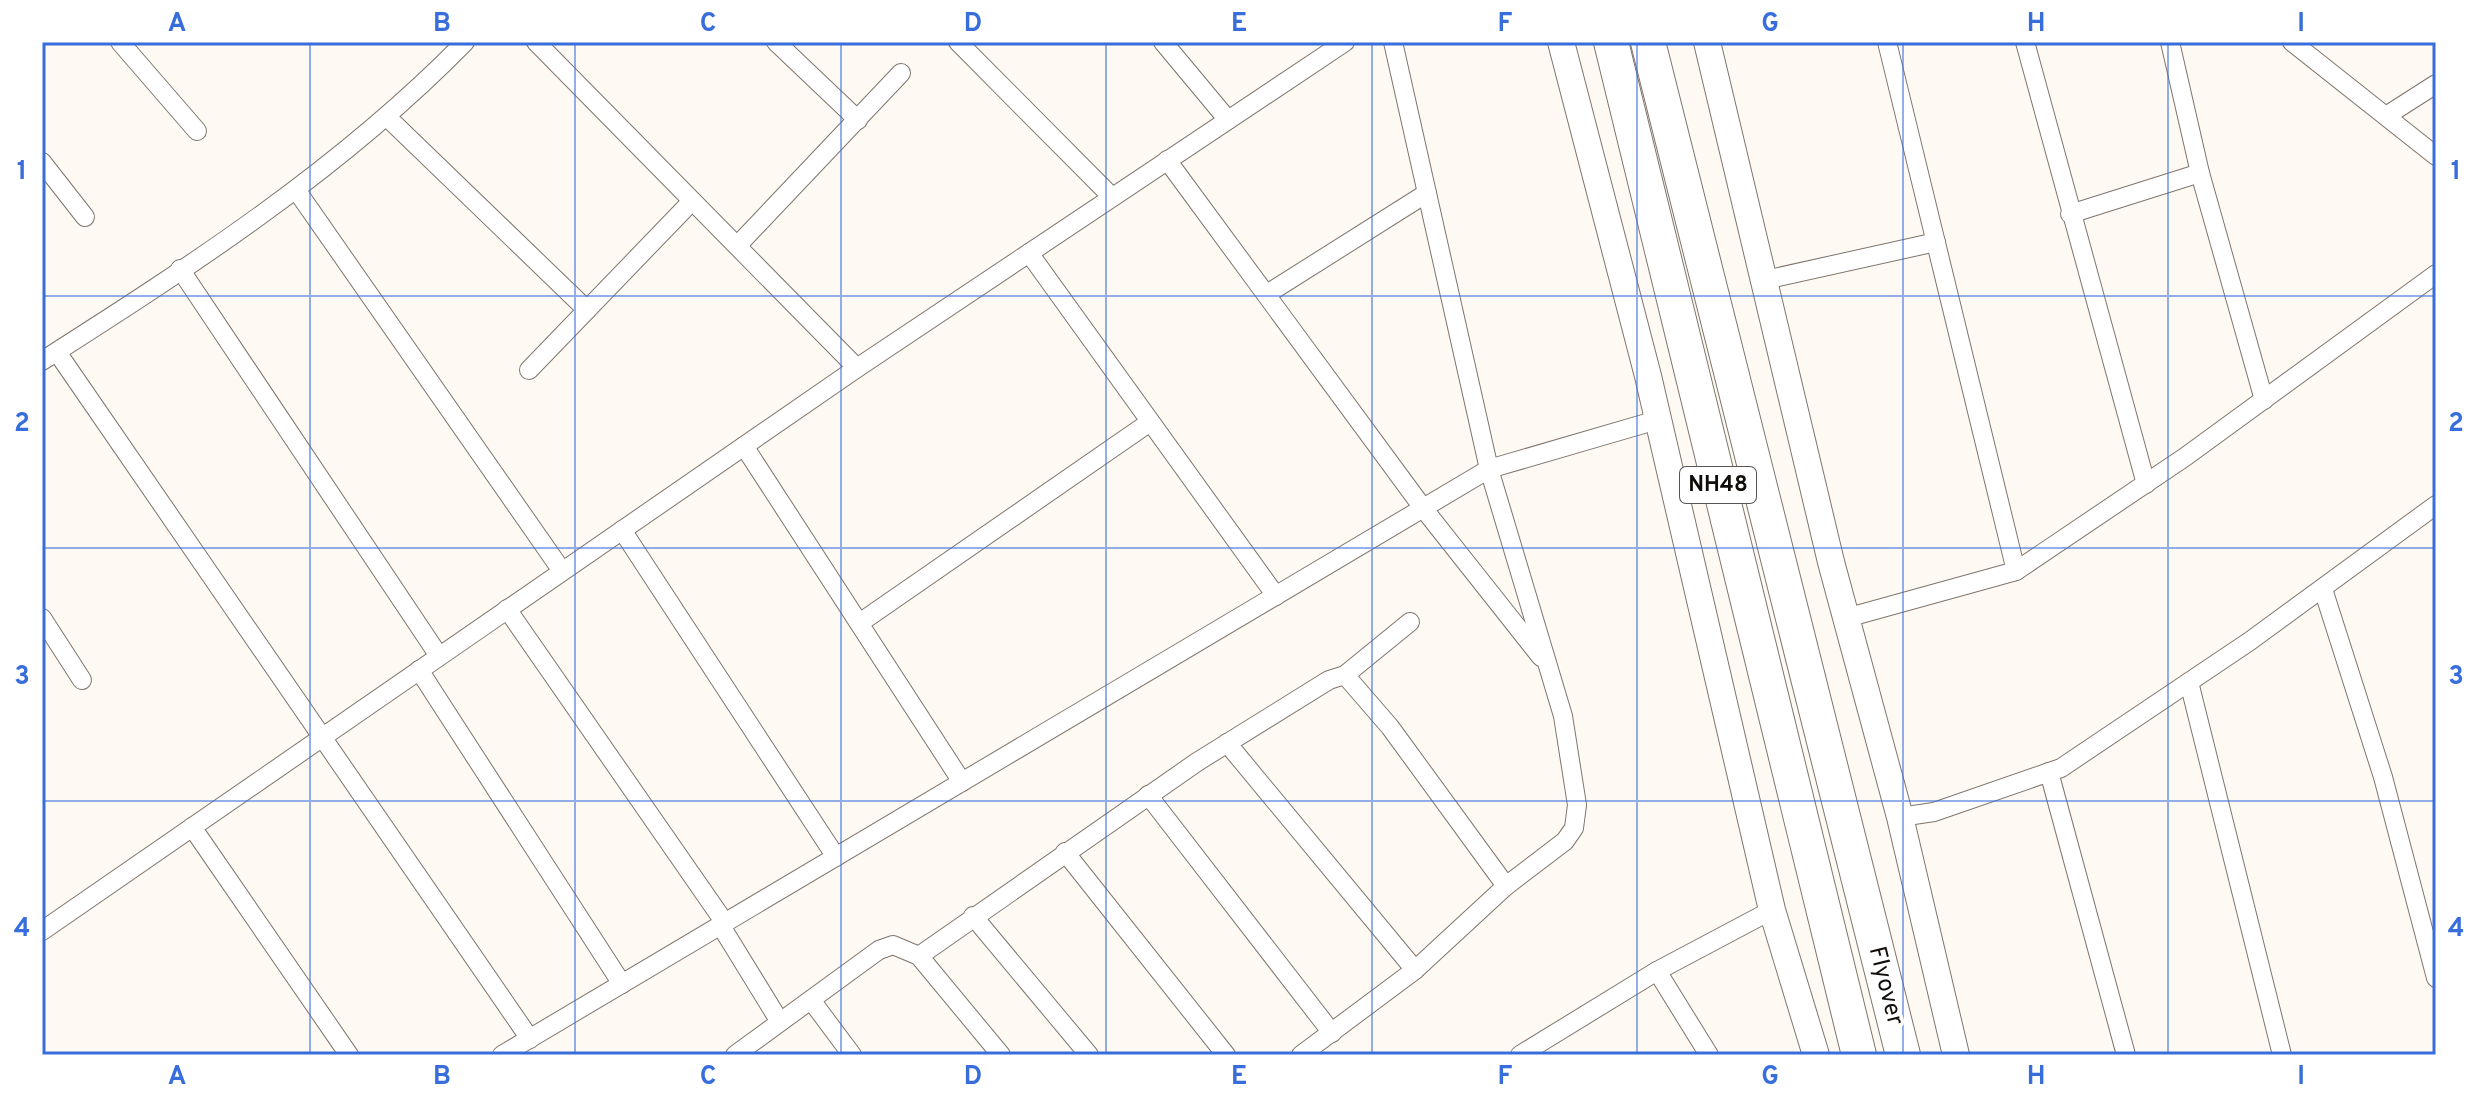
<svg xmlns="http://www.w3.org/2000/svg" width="2478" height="1097" viewBox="0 0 2478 1097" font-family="Overpass,sans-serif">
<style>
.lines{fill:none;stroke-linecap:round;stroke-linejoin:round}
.street-casing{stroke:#7f756d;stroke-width:20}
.secondary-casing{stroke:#7f756d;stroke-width:28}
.highway-casing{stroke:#7f756d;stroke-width:36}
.street{stroke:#fff;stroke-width:18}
.secondary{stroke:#fff;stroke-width:26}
.highway{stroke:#fff;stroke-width:34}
.grid{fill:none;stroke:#386ddc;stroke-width:2;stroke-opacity:0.55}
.labels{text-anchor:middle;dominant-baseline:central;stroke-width:7;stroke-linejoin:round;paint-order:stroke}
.shield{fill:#fff;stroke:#585654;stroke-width:2}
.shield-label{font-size:22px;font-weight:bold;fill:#100d0a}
.street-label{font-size:24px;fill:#100d0a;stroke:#fff}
.neatline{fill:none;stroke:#386ddc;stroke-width:3}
.grid-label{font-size:26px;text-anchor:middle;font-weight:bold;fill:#386ddc}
</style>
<rect width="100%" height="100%" fill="#fff9f3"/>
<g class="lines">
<defs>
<g id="street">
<path d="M120,42L197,131"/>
<path d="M536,42L857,368"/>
<path d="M776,42L858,120"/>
<path d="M958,42L1112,197"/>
<path d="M1163,42L1228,120"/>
<path d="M1887,42L2016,571"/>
<path d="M2025,42L2146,484"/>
<path d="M2170,42L2200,173L2264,400"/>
<path d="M2292,42L2436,156"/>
<path d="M2386,116L2436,84"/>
<path d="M387,117L587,310"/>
<path d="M1167,160L1423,508L1541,657"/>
<path d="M42,162L85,217"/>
<path d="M297,191L562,571"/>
<path d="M2070,214L2200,173"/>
<path d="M737,246L901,73"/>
<path d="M1029,253L1276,596"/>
<path d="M180,269L439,656"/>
<path d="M1765,280L1936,242"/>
<path d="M1267,294L1427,193"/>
<path d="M57,352L530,1039"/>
<path d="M42,361C191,266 341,169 465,42"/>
<path d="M529,370L692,201"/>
<path d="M744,446L962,782"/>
<path d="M622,530L836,857"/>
<path d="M2323,589L2383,777L2436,978"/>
<path d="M507,609L725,923"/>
<path d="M42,618L82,680"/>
<path d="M1846,618L2016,571L2185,457L2436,274"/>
<path d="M861,622L1150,422"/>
<path d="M419,670L622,984"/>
<path d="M1345,675L1410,622"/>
<path d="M2189,682L2282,1055"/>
<path d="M1227,743L1415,970"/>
<path d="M2049,772L2126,1055"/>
<path d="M1148,795L1332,1033"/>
<path d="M1900,817L1934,812L2061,768L2250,641L2436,505"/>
<path d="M192,827L349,1055"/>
<path d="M1065,852L1226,1055"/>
<path d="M973,916L1089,1055"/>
<path d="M721,926L780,1022"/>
<path d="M42,931L857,368L1345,42"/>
<path d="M919,956L1197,762L1329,680L1345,675L1390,727L1506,886"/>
<path d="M1657,971L1772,910"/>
<path d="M811,1000L852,1055"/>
<path d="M502,1055L1489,469L1657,420"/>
<path d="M735,1055L879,950L893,945L919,956L1001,1055"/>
<path d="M1301,1055L1415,970L1506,886L1565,841L1574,828L1577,805L1563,716L1489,469L1393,42"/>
<path d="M1520,1055L1657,971L1709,1055"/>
</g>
<g id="secondary">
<path d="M1561,42L1648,376L1772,910L1816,1055"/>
<path d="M1707,42L1831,562L1900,817L1956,1055"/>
</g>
<g id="highway">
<path d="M1611,42L1859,1055"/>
<path d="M1648,42L1903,1055"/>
</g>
</defs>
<use href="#street" class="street-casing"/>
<use href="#secondary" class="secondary-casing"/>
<use href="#highway" class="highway-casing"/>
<use href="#street" class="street"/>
<use href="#secondary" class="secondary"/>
<use href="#highway" class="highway"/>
</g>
<path class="grid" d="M310,42V1055M575,42V1055M841,42V1055M1106,42V1055M1372,42V1055M1637,42V1055M1903,42V1055M2168,42V1055M42,296H2436M42,548H2436M42,801H2436"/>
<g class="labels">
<rect class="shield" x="1680" y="467" width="76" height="36" rx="6"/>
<g class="shield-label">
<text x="1718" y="485">NH48</text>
</g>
<g class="street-label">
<text transform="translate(1885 986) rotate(76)">Flyover</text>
</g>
</g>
<rect width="2478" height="1097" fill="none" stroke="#ffffff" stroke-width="88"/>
<rect x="44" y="44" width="2390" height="1009" class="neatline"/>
<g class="grid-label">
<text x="177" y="31">A</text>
<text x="442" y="31">B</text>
<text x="708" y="31">C</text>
<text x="973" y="31">D</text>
<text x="1239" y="31">E</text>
<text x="1505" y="31">F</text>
<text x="1770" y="31">G</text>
<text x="2036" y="31">H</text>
<text x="2301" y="31">I</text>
<text x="22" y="179">1</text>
<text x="2456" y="179">1</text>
<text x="22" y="431">2</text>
<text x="2456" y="431">2</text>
<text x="22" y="684">3</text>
<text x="2456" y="684">3</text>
<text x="22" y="936">4</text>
<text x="2456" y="936">4</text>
<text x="177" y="1084">A</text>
<text x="442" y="1084">B</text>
<text x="708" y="1084">C</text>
<text x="973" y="1084">D</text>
<text x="1239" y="1084">E</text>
<text x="1505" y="1084">F</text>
<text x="1770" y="1084">G</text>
<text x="2036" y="1084">H</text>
<text x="2301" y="1084">I</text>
</g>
</svg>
